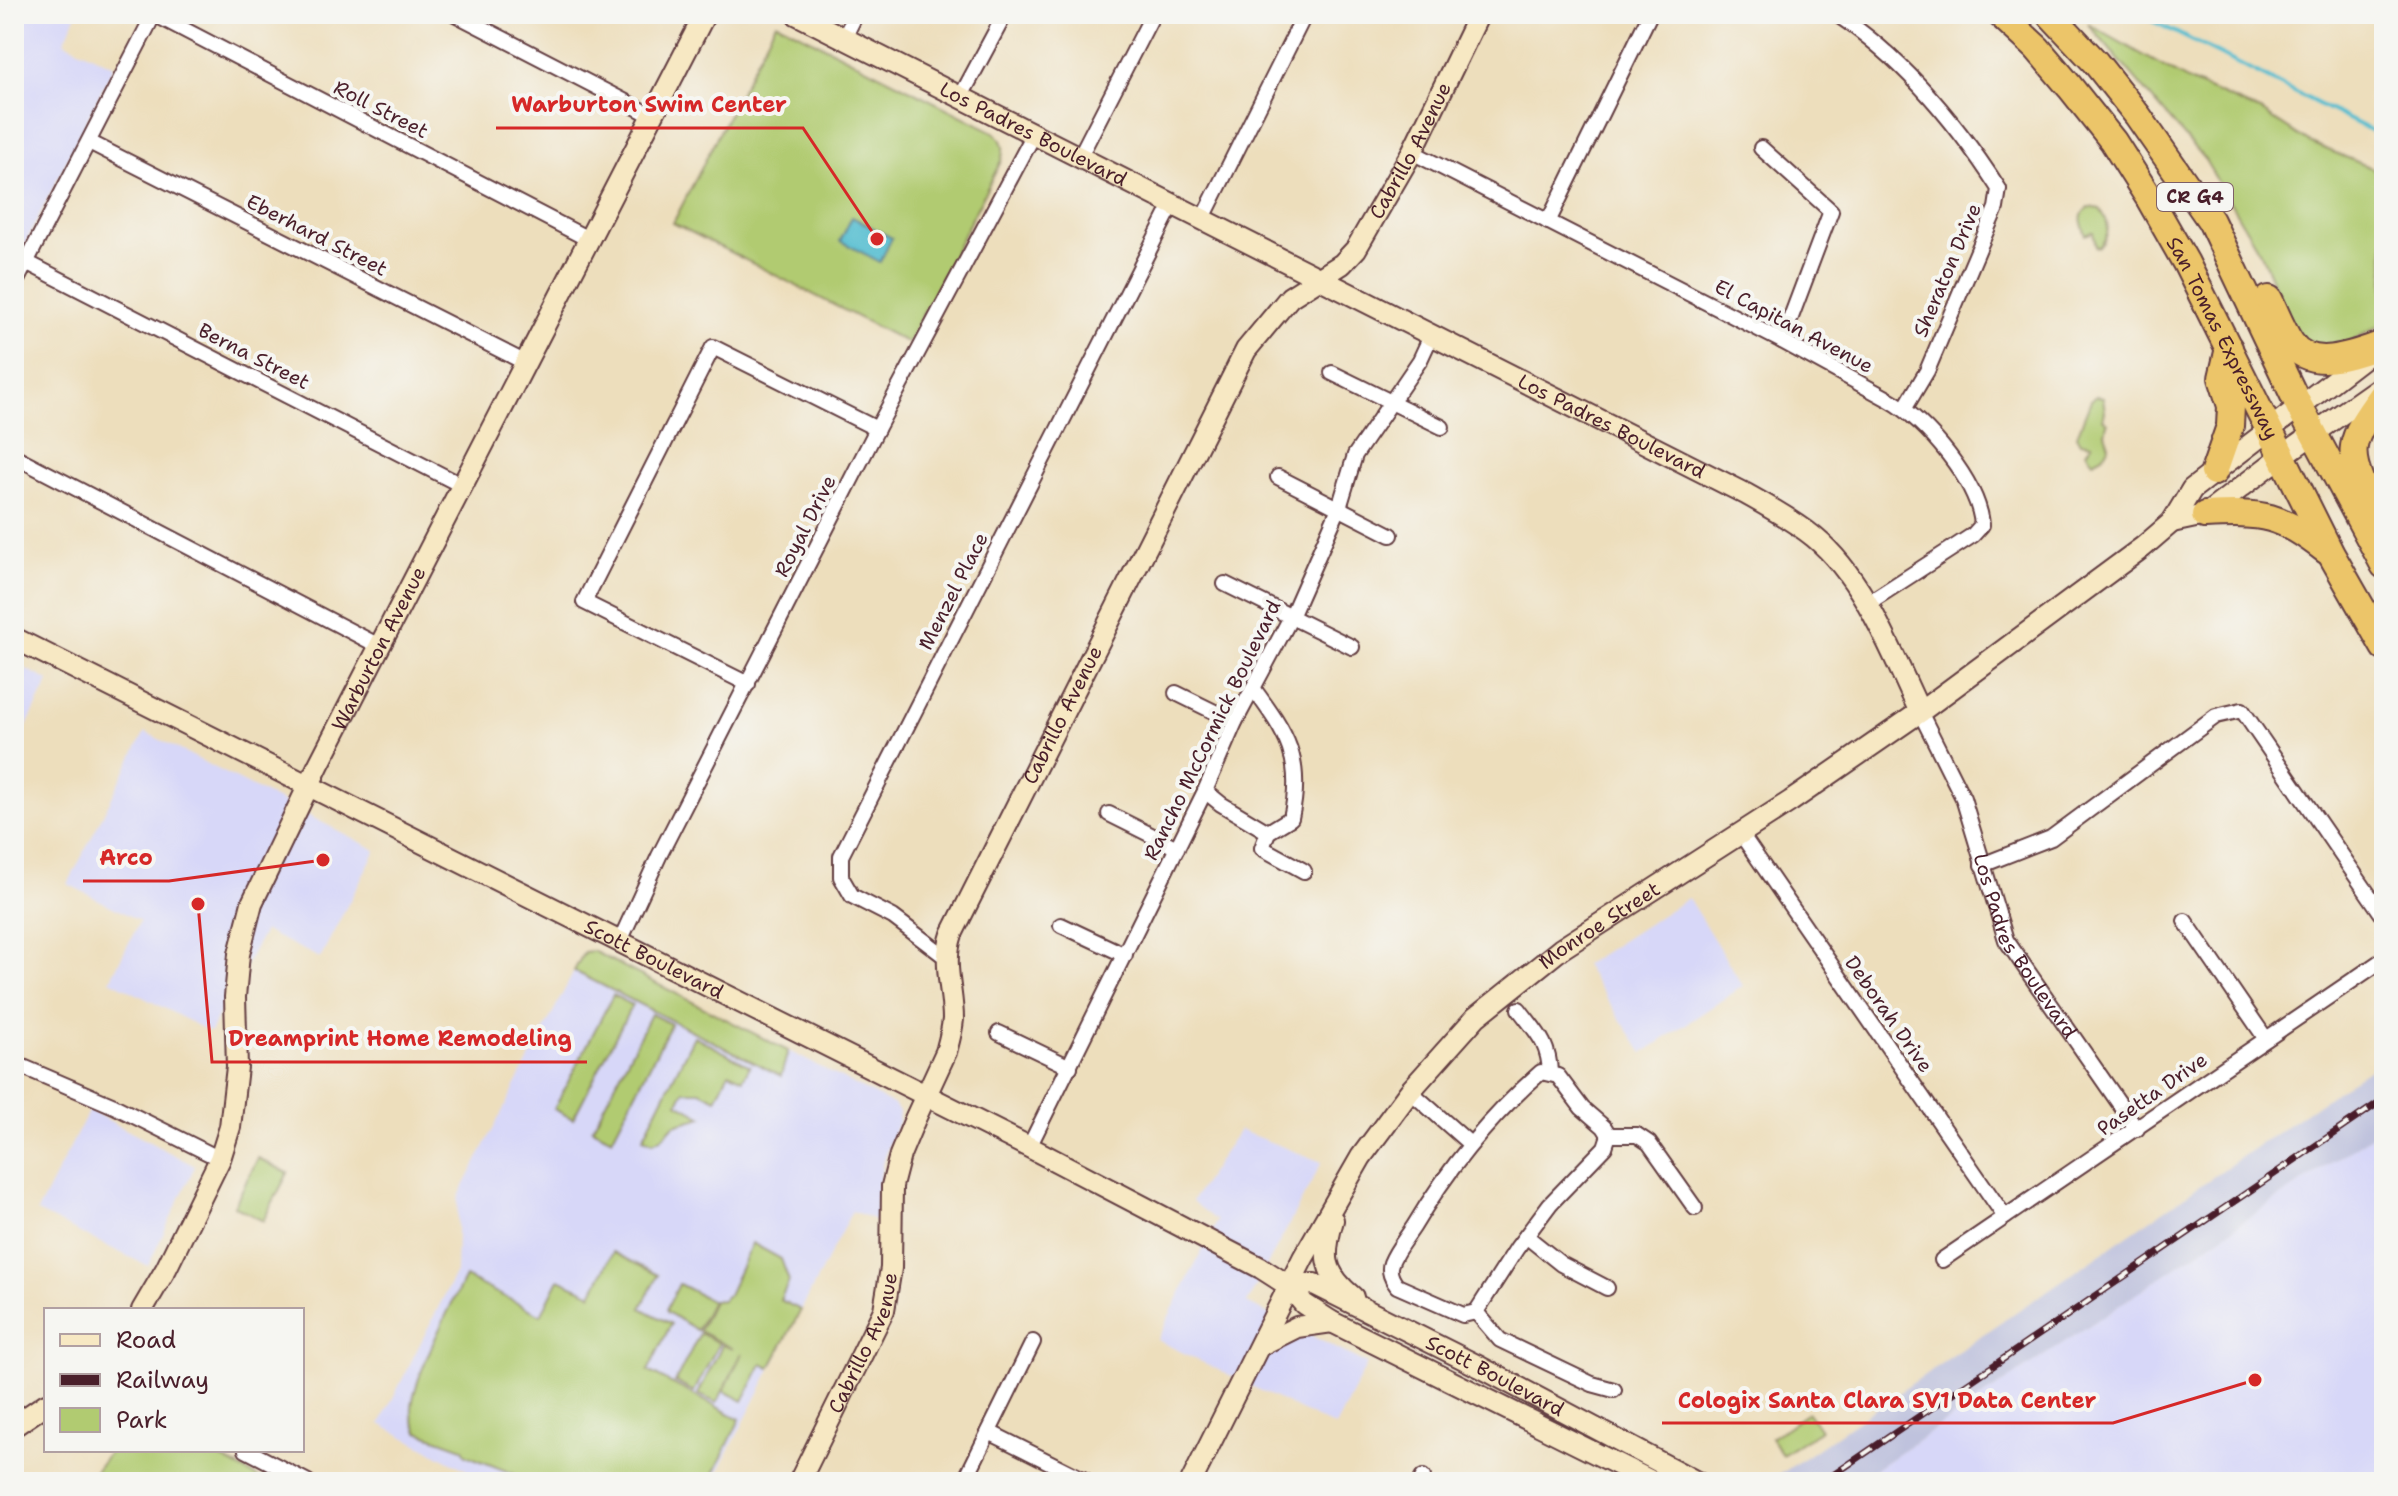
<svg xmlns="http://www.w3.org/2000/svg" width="2398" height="1496" viewBox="0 0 2398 1496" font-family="'Shantell Sans',sans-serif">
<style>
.built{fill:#d7d7f8}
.industrial{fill:#bfc2dd}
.green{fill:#b1cb71;stroke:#7e754e;stroke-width:2}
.water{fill:#53bdd0;stroke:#4e6e7e;stroke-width:2}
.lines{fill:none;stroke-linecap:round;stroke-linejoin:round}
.stream{stroke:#53bdd0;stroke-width:4}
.street-casing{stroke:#623c41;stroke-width:18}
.secondary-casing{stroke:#623c41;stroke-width:24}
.highway-casing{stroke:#623c41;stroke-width:30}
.street{stroke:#fff;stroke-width:14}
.secondary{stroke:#f7e8c3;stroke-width:20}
.highway{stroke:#ecc569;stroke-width:26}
.rail-casing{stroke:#4a1f2b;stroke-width:7}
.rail{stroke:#f6f6f2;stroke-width:4;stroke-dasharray:12;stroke-linecap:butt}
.labels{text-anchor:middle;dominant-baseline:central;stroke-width:8;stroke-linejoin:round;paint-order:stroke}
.shield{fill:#f6f6f2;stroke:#7e6067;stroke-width:2}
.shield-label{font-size:18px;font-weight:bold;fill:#4a1f2b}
.street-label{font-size:20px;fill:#4a1f2b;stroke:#f6f6f2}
.leader{fill:none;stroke:#d62828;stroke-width:3}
.callout-dot{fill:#d62828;stroke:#f6f6f2;stroke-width:3}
.callout-label{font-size:22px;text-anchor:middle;font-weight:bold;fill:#d62828;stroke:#f6f6f2;stroke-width:8;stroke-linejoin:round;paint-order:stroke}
</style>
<rect width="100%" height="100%" fill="#f6f6f2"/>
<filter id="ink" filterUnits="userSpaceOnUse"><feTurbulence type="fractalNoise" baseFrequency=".0125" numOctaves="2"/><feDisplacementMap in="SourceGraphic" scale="16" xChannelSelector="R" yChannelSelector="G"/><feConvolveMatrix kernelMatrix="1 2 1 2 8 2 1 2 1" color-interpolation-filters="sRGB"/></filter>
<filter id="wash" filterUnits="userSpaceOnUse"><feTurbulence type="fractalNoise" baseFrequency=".006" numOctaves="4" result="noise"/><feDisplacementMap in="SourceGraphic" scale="32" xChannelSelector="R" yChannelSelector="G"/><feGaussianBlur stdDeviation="1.8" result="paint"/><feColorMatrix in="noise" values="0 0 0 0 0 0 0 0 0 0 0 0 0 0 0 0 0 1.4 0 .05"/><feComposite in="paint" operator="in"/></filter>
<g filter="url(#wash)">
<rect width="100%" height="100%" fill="#eddebc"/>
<g class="built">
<path d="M14,14H77L64,42L114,66L14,266Z"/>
<path d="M14,663L49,681L14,752Z"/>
<path d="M145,732L376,850L320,958L264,931L210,1032L110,980L140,921L68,884Z"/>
<path d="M1688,898L1743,986L1643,1053L1584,965Z"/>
<path d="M593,951L894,1105L899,1112L898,1122L883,1160L876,1202L878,1221L852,1211L713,1482H489L380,1424L456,1272L458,1198L584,952Z"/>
<path d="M89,1110L195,1166L148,1266L37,1212Z"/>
<path d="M2384,1127V1482H1856Z"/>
<path d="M1239,1130L1322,1162L1247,1303L1367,1364L1335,1427L1157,1340L1217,1221L1192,1201Z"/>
</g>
<path class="industrial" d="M2384,1059V1127L1856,1482H1769Z"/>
<g class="green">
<path d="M776,22L994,132C1004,141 1005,148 1001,161L908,343L673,223Z"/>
<path d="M2088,24L2191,82L2262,112L2309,142L2384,173V323L2346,344L2321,349L2295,334L2262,256L2205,160Z"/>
<path d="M2089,207L2100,209C2110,223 2111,234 2099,247H2096L2093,232L2086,235C2082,224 2077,215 2089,207Z"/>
<path d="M2096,396L2103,397L2105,412L2103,418L2107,423L2105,433L2109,445L2103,456L2093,461L2086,452L2092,444L2081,442L2077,435L2091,400Z"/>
<path d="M593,951L788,1051L781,1076L574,971L584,952Z"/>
<path d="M613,995L632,1005L573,1119L554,1109Z"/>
<path d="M651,1014L671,1024L612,1139L592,1129Z"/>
<path d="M694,1036L750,1066L743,1079L729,1072L716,1099L700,1091H684L678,1103L703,1117L674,1125L662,1138L653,1142L643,1138Z"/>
<path d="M258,1158L288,1173L263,1221L234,1206Z"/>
<path d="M752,1243L781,1259L789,1281L780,1300L801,1310L770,1368L762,1364L743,1401L724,1391L742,1353L717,1403L698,1394L722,1345L733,1349L699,1331L713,1301L722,1300L728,1295Z"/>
<path d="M613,1252L658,1275L641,1308L671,1324L648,1371L740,1419L710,1482H513L514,1474L466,1455L463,1448L418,1432C416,1426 412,1419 412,1413C409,1386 451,1305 465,1277L541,1315L559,1279L592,1294Z"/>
<path d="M679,1284L712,1301L697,1330L667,1312V1308Z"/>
<path d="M700,1333L719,1343L694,1392L675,1382Z"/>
<path d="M1808,1413L1820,1430L1782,1455L1771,1438Z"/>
<path d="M111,1450H206L266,1482H87Z"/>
</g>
<path class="water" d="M852,217L892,238L880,262L840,241Z"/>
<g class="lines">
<path class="stream" d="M2139,14L2384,137"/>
</g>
</g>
<g filter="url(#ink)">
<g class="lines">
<defs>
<g id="street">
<path d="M154,14L590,240"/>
<path d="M455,14L653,116"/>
<path d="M1836,14C1903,58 1956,122 1999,189L1996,208L1927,371L1905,408"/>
<path d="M844,38L856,14"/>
<path d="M960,98L1005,14"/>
<path d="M89,142L526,363"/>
<path d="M1761,148L1831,211L1782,341"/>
<path d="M1412,152L1782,341L1890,400C1926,420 1979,483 1982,525L1973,535L1868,603"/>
<path d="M1079,158L1153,14"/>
<path d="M1202,220L1305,14"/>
<path d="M1548,222L1650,14"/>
<path d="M26,262L463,486"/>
<path d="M14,286L154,14"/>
<path d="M1332,373L1442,427"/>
<path d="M14,456L381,647"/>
<path d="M1278,477L1391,535"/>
<path d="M1225,584L1352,647"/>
<path d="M748,684L584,602L713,347L877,429"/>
<path d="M1176,693L1235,722"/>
<path id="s1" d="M1920,712L1963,798L2006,940L2137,1129"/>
<path d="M1205,791L1221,804L1268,832L1291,818C1304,760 1287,734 1253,688"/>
<path d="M1109,814L1177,848"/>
<path d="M1268,832L1262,848L1304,871"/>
<path d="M1741,834L2005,1217"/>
<path d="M1982,865L2051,838L2216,716L2242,710L2384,917"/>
<path d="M2185,921L2266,1039"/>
<path d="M1061,925L1125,955"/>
<path d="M620,941L659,856L877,429L1034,134"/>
<path d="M947,958L893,917L852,896L841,877V856L1172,205"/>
<path d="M1519,1009C1536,1032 1549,1042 1550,1073"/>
<path d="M999,1033L1070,1067"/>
<path d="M14,1063L114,1106L220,1159"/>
<path d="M1410,1091L1470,1144"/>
<path d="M1609,1135H1637L1649,1143L1695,1208"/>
<path d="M1029,1147L1205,791L1235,722L1291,617L1339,508L1355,455L1420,360L1432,334"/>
<path d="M1526,1236L1561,1264L1607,1288"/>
<path d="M1942,1260L2384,959"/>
<path d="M1476,1312L1463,1315L1397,1286C1392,1280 1388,1271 1391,1263C1396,1250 1407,1237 1414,1226C1449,1167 1490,1117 1541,1072L1558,1076L1582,1108L1604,1127L1609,1135"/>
<path d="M1476,1312L1517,1248L1550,1204L1605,1147L1609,1135"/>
<path d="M1476,1312L1500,1340L1592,1384L1614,1390"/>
<path d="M989,1432L1089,1482"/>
<path d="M246,1450L308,1482"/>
<path d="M964,1482L1033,1342"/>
<path d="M1420,1482L1423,1477"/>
</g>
<g id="secondary">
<path id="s2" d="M796,14L1746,494C1769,507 1793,520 1814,537C1865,579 1892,654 1920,712"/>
<path d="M2172,522L2205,515L2282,456L2384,384"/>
<path id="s3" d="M14,638L1029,1147L1261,1268L1289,1286L1304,1304L1332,1322L1653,1482"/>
<path d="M1333,1220C1323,1255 1322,1272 1353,1297"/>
<path id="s4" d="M1289,1286L1314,1284L1480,1367L1697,1482"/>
<path id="s5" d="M142,1310L166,1269L220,1159L230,1127L237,1067L235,997L239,954L252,903L319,764L705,14"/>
<path d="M1261,1345L1297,1327L1332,1322"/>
<path d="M14,1426L46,1404"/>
<path id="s6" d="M799,1482L884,1310L891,1268L892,1186L900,1155L915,1119L946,1052C949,1041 952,1031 953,1019C953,990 942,963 952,934L1246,350L1290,297L1342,264L1356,249L1412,152L1479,14"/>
<path id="s7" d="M1191,1482L1303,1258L1361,1157L1410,1091L1476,1017L1561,949L1791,801L1920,712L2143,547L2172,522L2192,489L2368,354"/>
</g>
<g id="highway">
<path id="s8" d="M2000,14L2037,48L2070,87L2113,141L2149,198L2186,263L2331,554L2384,647"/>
<path d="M2050,14L2096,63L2138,116L2211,221L2299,406L2384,565"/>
<path d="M2269,299C2276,313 2282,330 2291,343C2311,372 2353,354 2378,346"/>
<path d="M2214,472L2230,426L2231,406L2222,378L2229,348"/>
<path d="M2205,515C2264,512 2279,514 2327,551"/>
<path d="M2374,517C2351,452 2339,453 2384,393"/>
</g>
</defs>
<use href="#street" class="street-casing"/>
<use href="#secondary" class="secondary-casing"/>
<use href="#highway" class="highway-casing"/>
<use href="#street" class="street"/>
<use href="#secondary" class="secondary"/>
<use href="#highway" class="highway"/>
<defs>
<path id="rail" d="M1823,1482L2384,1099"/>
</defs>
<use href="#rail" class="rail-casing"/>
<use href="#rail" class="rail"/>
</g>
</g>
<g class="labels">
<rect class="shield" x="2157" y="183" width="76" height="28" rx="6"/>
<g class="shield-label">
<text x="2195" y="197">CR G4</text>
</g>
<g class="street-label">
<text transform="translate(381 109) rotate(27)">Roll Street</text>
<text stroke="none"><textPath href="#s2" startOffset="266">Los Padres Boulevard</textPath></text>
<text stroke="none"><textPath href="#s6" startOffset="1498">Cabrillo Avenue</textPath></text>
<text transform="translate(317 235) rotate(27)">Eberhard Street</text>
<text transform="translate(1947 270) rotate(-67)">Sheraton Drive</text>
<text transform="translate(1794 326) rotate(28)">El Capitan Avenue</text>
<text stroke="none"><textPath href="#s8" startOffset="396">San Tomas Expressway</textPath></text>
<text transform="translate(254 356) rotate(27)">Berna Street</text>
<text stroke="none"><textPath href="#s2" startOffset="914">Los Padres Boulevard</textPath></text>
<text transform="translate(805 526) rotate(-63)">Royal Drive</text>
<text transform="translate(953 591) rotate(-63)">Menzel Place</text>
<text stroke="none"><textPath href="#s5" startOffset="714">Warburton Avenue</textPath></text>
<text stroke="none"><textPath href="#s6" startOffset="826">Cabrillo Avenue</textPath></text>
<text transform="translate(1212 730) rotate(-64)">Rancho McCormick Boulevard</text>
<text stroke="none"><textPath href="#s7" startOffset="702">Monroe Street</textPath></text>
<text stroke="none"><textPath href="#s1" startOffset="258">Los Padres Boulevard</textPath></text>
<text stroke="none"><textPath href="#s3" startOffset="716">Scott Boulevard</textPath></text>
<text transform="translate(1889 1014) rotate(55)">Deborah Drive</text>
<text transform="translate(2152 1094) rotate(-35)">Pasetta Drive</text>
<text stroke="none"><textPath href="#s6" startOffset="154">Cabrillo Avenue</textPath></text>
<text stroke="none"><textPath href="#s4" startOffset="228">Scott Boulevard</textPath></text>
</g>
</g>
<path class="leader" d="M877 239L803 128H496M323 860L169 881H83M198 904L212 1062H587M2255 1380L2113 1423H1662"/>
<g class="callout-dot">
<circle cx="877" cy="239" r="8"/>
<circle cx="323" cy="860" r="8"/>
<circle cx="198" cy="904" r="8"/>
<circle cx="2255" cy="1380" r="8"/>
</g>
<g class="callout-label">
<text x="649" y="112">Warburton Swim Center</text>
<text x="126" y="865">Arco</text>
<text x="400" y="1046">Dreamprint Home Remodeling</text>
<text x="1887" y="1408">Cologix Santa Clara SV1 Data Center</text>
</g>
<rect width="2398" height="1496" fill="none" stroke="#f6f6f2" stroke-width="48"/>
<rect x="44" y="1308" width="260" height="144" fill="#f6f6f2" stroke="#b1a0a2" stroke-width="2"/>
<rect x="60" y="1334" width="40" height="12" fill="#f7e8c3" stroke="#b1a0a2" stroke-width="2"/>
<text x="116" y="1348" font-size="24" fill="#4a1f2b">Road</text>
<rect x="60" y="1374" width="40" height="12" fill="#4a1f2b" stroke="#b1a0a2" stroke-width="2"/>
<text x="116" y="1388" font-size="24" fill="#4a1f2b">Railway</text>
<rect x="60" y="1408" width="40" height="24" fill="#b1cb71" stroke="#b1a0a2" stroke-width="2"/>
<text x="116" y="1428" font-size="24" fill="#4a1f2b">Park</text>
</svg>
